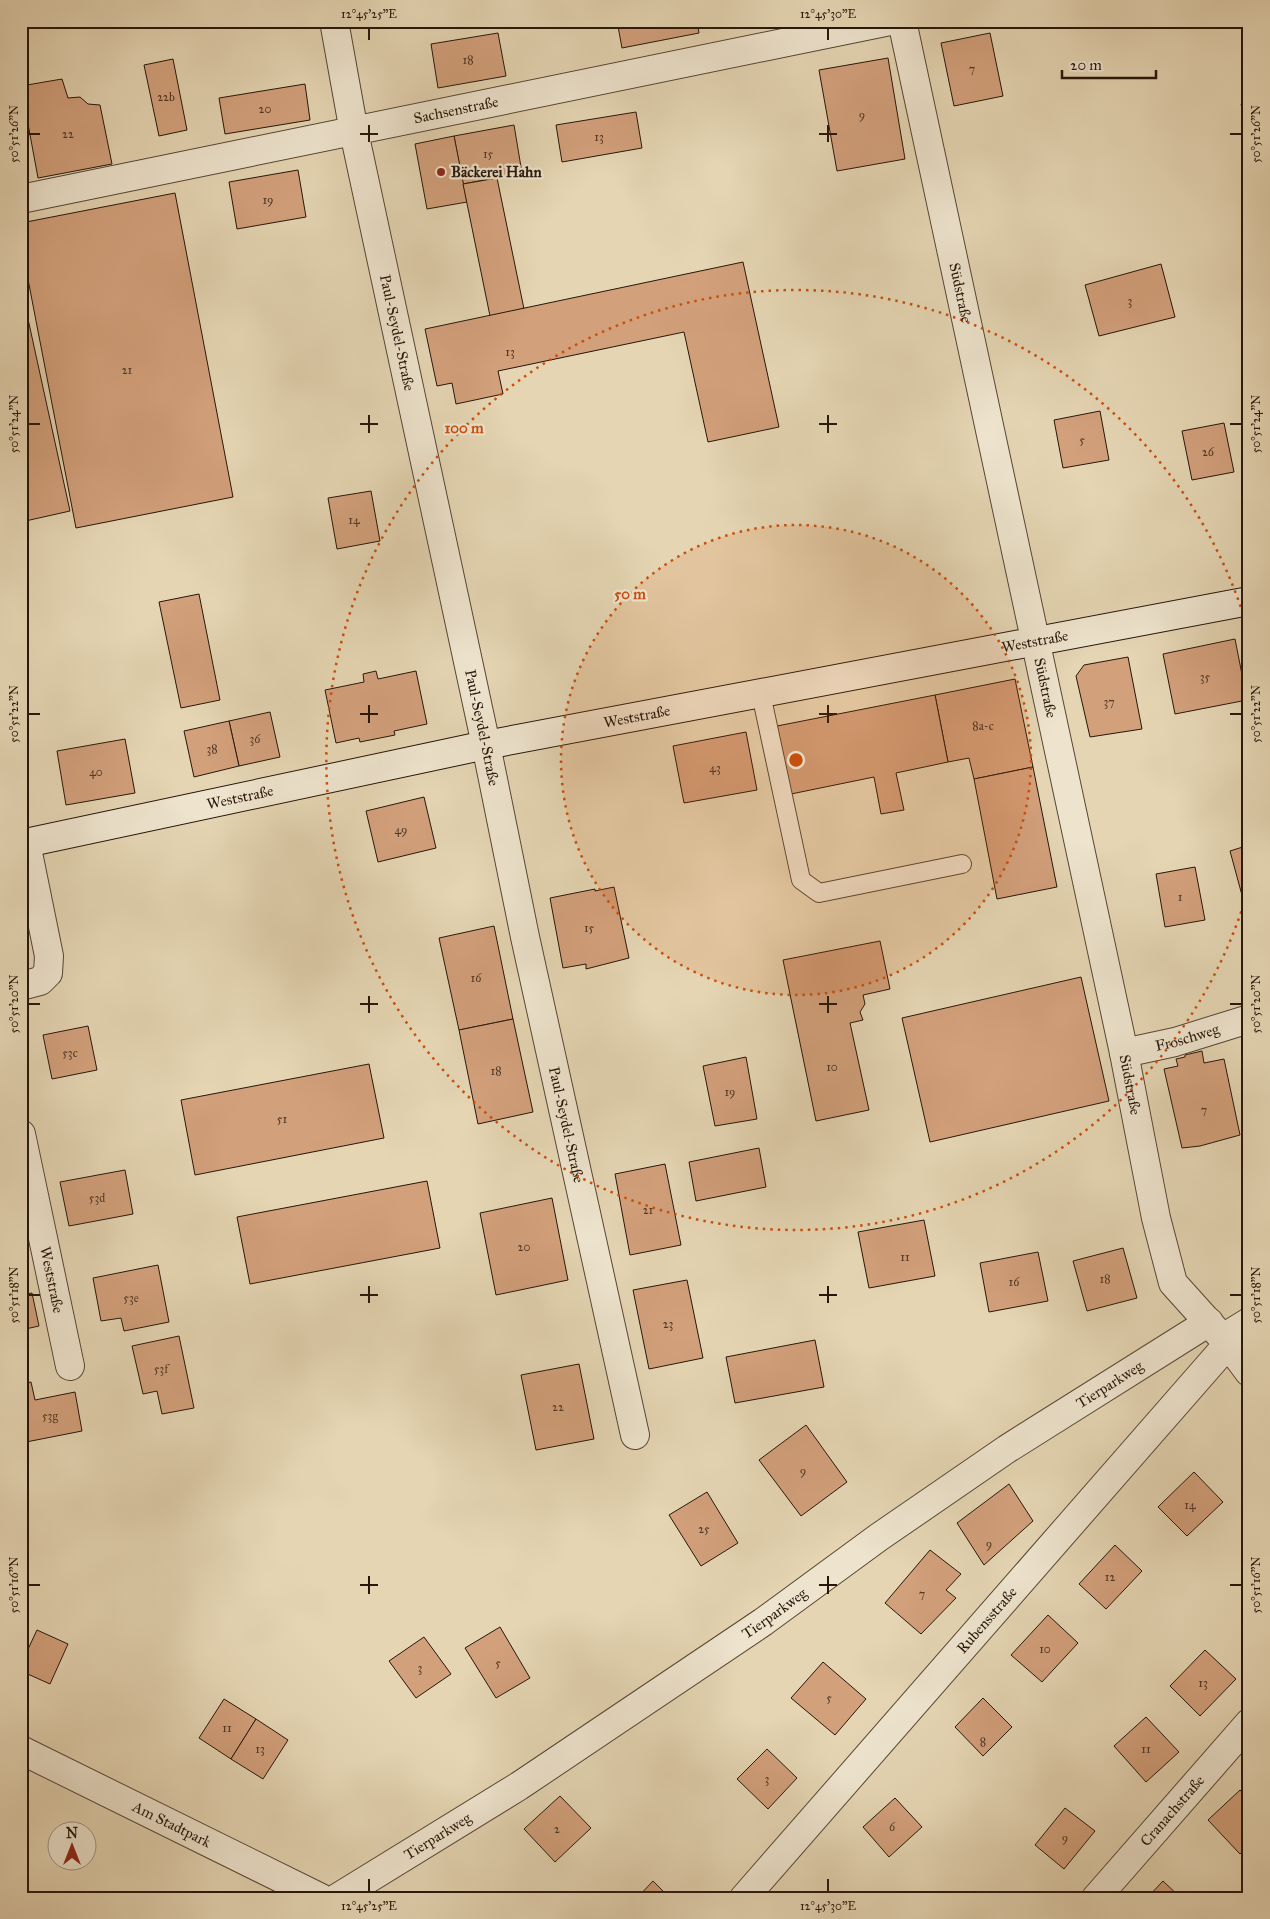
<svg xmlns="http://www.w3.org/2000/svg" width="1270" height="1919" viewBox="0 0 1270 1919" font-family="'IM FELL Great Primer',serif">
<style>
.building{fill:#d2a07b;stroke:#27160a}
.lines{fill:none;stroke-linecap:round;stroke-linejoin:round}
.lane-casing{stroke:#564634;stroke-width:20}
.street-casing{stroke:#564634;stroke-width:30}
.secondary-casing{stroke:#27160a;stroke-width:30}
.lane{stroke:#eee4ce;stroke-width:18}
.street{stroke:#eee4ce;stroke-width:28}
.secondary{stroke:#eee4ce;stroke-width:28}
.ticks{fill:none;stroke:#27160a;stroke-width:2}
.ring{fill:none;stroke:#cb4f0c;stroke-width:2.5;stroke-dasharray:2.5 5}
.poi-dot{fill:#8f2418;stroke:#eee4ce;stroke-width:2}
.labels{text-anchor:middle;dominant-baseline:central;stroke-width:4.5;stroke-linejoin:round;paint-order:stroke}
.number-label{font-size:12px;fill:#523826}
.street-label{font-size:15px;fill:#27160a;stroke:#eee4ce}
.poi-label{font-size:15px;font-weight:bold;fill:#27160a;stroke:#eee4ce;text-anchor:start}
.centre{fill:#cb4f0c;stroke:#eee4ce;stroke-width:2.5}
.ring-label{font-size:15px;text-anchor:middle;font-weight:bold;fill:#cb4f0c;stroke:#eee4ce;stroke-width:4.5;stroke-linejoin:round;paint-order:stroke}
.neatline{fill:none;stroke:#27160a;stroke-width:2}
.ticks-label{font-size:12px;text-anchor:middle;fill:#27160a}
</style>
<rect width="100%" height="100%" fill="#e5d5b3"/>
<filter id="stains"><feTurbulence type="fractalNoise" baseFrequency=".004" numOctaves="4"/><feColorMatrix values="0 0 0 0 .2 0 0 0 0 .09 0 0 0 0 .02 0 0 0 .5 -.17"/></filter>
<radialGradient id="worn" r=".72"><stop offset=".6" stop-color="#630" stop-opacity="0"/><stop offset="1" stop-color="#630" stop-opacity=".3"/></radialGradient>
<g class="building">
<path d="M617,21H697L699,33L622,48Z"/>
<path d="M498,33L506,76L438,88L431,44Z"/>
<path d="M990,33L1003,96L954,106L941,43Z"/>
<path d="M888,58L905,159L837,171L819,70Z"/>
<path d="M173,59L187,130L159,136L144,65Z"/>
<path d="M62,79L68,98L80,97L88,104L100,105L112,164L38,178L21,86Z"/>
<path d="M305,84L310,120L225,134L219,98Z"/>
<path d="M1249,102V138L1241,104Z"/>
<path d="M636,112L642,148L562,162L556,125Z"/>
<path d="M514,125L522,173L463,184L454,136Z"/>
<path d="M454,136L467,202L427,209L415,144Z"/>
<path d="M298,170L306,217L237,229L229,182Z"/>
<path d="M497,178L524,309L490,316L463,184Z"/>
<path d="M175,193L233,497L76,528L21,243V223Z"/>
<path d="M743,262L779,427L708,442L684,332L498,371L503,394L456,404L452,383L437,386L425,329Z"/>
<path d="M1161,264L1175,317L1099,336L1085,285Z"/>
<path d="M21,287L70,511L21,522Z"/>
<path d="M1100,411L1109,460L1063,468L1054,420Z"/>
<path d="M1224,423L1234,472L1192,480L1182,431Z"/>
<path d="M371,491L380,541L337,549L328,498Z"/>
<path d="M199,594L220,700L181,708L159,602Z"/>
<path d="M1235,639L1247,700L1175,714L1163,654Z"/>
<path d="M1128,657L1142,729L1090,737L1076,676L1084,665Z"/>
<path d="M376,671L378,679L416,671L427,724L394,731L395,735L360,742L359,738L336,743L325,690L364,682L363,674Z"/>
<path d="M1015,679L1033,767L974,779L969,758L948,762L935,695Z"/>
<path d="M935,695L948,762L896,773L904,810L881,814L874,777L791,794L777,726Z"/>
<path d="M270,712L280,757L239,766L229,721Z"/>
<path d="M229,721L239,766L194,777L184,731Z"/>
<path d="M746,732L757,790L684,803L673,746Z"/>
<path d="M125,739L135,793L66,805L57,751Z"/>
<path d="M1033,767L1057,887L997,899L974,779Z"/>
<path d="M424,797L436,848L378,862L366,811Z"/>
<path d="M1249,845V909L1246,910L1230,851Z"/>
<path d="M1195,867L1205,920L1165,927L1156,874Z"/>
<path d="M614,887L629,958L586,969V964L563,968L550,898L595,889V891Z"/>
<path d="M494,926L513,1019L459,1030L439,938Z"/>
<path d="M880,941L890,989L863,995L865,1004L860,1012L863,1020L850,1023L869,1110L816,1121L783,960Z"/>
<path d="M1081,977L1109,1101L930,1142L902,1018Z"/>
<path d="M513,1019L533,1112L478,1124L459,1030Z"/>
<path d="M88,1026L97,1070L52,1079L43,1035Z"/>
<path d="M1202,1051L1204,1063L1224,1059L1240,1135L1200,1146L1182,1148L1164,1069L1178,1066L1176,1059L1185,1057V1055Z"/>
<path d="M746,1057L757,1119L715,1126L703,1066Z"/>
<path d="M369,1064L384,1138L195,1175L181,1100Z"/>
<path d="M759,1148L766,1187L696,1201L689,1162Z"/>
<path d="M665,1164L681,1245L630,1255L615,1174Z"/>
<path d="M125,1170L133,1214L69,1226L60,1182Z"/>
<path d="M427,1181L440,1248L250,1284L237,1217Z"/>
<path d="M552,1198L568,1280L496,1295L480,1213Z"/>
<path d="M924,1220L935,1276L869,1288L858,1232Z"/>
<path d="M21,1239L28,1272L21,1273Z"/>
<path d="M1123,1248L1137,1298L1087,1311L1073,1261Z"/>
<path d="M1038,1252L1048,1301L989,1312L980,1263Z"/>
<path d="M158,1265L169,1322L124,1331L121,1318L101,1321L93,1278Z"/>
<path d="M687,1280L703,1358L649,1369L633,1290Z"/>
<path d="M32,1293L39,1326L21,1330V1295Z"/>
<path d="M179,1336L194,1408L162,1414L157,1391L143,1394L132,1346Z"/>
<path d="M815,1340L824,1387L735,1403L726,1357Z"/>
<path d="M579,1364L594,1439L536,1450L521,1375Z"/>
<path d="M31,1382L35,1400L75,1392L82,1431L21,1443V1384Z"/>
<path d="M806,1425L847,1482L801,1516L759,1460Z"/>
<path d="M1194,1472L1223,1502L1187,1536L1158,1507Z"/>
<path d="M1009,1484L1033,1521L984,1565L957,1523Z"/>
<path d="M707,1492L738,1543L701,1566L669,1515Z"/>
<path d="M1115,1545L1142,1571L1106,1609L1079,1584Z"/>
<path d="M930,1550L961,1574L946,1590L956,1598L921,1634L885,1603Z"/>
<path d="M1048,1615L1078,1643L1042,1682L1011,1655Z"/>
<path d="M500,1627L530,1678L496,1698L465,1648Z"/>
<path d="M37,1630L68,1644L50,1684L21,1671V1664Z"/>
<path d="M424,1637L451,1674L416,1698L389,1661Z"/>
<path d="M1205,1650L1236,1679L1200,1716L1170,1686Z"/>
<path d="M823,1662L866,1699L835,1735L791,1698Z"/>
<path d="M983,1698L1012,1727L983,1756L955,1727Z"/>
<path d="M224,1699L256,1719L231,1759L199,1738Z"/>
<path d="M1146,1717L1179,1752L1146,1782L1114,1746Z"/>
<path d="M256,1719L288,1740L263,1779L231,1759Z"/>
<path d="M767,1749L797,1778L768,1809L737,1779Z"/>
<path d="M1240,1790L1249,1800V1845L1240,1854L1208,1820Z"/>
<path d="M560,1796L591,1828L555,1862L524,1829Z"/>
<path d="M895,1798L922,1827L889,1857L863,1827Z"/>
<path d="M1065,1808L1095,1831L1064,1869L1035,1845Z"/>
<path d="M653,1881L670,1898H637Z"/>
<path d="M1163,1881L1181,1898H1147Z"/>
</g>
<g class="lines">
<defs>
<path id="lane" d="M761,694L801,880L819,893L962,864"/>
<g id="street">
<path id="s1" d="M334,21L354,132L486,745L525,937L635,1435"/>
<path id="s2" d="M902,21L1124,1053L1156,1218L1173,1283L1228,1344L1249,1372"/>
<path id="s3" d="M21,199L890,21"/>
<path d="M21,986L40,981L48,973L49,956L26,843"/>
<path id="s4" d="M1124,1053L1175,1042L1249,1019"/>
<path id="s5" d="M21,1134L70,1366"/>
<path d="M1223,1338L1249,1322"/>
<path id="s6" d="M21,1750L321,1898"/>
<path id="s7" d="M337,1898L519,1786L763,1622L879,1537L1007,1449L1209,1322"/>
<path id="s8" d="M744,1898L1228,1344"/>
<path id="s9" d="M1096,1898L1249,1723"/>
</g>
<g id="secondary">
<path id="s10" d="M21,844L486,745L1249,601"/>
</g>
</defs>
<use href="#lane" class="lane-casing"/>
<use href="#street" class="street-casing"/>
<use href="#secondary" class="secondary-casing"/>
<use href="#lane" class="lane"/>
<use href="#street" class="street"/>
<use href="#secondary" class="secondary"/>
</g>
<path class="ticks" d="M369,28V40M828,28V40M369,125V142M828,125V142M28,134H40M360,134H378M819,134H837M1230,134H1242M369,415V433M828,415V433M28,424H40M360,424H378M819,424H837M1230,424H1242M369,705V723M828,705V723M28,714H40M360,714H378M819,714H837M1230,714H1242M369,996V1013M828,996V1013M28,1004H40M360,1004H378M819,1004H837M1230,1004H1242M369,1286V1303M828,1286V1303M28,1295H40M360,1295H378M819,1295H837M1230,1295H1242M369,1576V1594M828,1576V1594M28,1585H40M360,1585H378M819,1585H837M1230,1585H1242M369,1879V1892M828,1879V1892"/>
<circle cx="796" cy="760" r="235" fill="#cb4f0c" fill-opacity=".12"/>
<g class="ring">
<circle cx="796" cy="760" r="235"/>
<path d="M1248 890A470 470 0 1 1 1248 630"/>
</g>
<circle class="poi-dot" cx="441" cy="172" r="5"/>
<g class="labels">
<g class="number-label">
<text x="468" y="60">18</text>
<text x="972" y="69">7</text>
<text x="166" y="97">22b</text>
<text x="265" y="109">20</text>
<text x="862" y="115">9</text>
<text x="68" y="134">22</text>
<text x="599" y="137">13</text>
<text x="488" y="154">15</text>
<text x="268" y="200">19</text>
<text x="1130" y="301">3</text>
<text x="510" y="352">13</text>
<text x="127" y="370">21</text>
<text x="1082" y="440">5</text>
<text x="1208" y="452">26</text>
<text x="354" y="520">14</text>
<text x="1205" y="677">35</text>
<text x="1109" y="702">37</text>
<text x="983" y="726">8a-c</text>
<text x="255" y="739">36</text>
<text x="212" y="749">38</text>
<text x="715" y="768">43</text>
<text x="96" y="772">40</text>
<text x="401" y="830">49</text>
<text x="1180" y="897">1</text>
<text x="589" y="928">15</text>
<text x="476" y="978">16</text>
<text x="70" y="1053">53c</text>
<text x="832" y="1067">10</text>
<text x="496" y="1071">18</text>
<text x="730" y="1092">19</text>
<text x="1204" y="1110">7</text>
<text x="282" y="1119">51</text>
<text x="97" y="1198">53d</text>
<text x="648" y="1210">21</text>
<text x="524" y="1247">20</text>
<text x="905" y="1257">11</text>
<text x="1105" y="1279">18</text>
<text x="1014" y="1282">16</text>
<text x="131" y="1298">53e</text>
<text x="668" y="1324">23</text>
<text x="161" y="1369">53f</text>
<text x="558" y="1407">22</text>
<text x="50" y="1416">53g</text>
<text x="803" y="1471">9</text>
<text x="1190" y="1505">14</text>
<text x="704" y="1529">25</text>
<text x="989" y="1544">9</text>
<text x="1110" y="1577">12</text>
<text x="922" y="1594">7</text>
<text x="1045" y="1649">10</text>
<text x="498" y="1663">5</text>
<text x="420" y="1668">3</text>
<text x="1203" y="1683">13</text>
<text x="829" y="1698">5</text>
<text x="227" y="1728">11</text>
<text x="983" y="1742">8</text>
<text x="260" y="1749">13</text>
<text x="1146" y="1749">11</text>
<text x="767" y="1779">3</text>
<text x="892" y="1827">6</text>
<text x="557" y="1829">2</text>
<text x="1065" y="1838">9</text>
</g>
<g class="street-label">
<text stroke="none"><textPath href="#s3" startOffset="444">Sachsenstraße</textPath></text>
<text stroke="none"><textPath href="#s2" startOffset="278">Südstraße</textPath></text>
<text stroke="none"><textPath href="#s1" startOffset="318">Paul-Seydel-Straße</textPath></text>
<text stroke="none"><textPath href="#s10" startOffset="1034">Weststraße</textPath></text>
<text stroke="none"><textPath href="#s2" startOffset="682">Südstraße</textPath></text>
<text stroke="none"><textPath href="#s10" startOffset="629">Weststraße</textPath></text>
<text stroke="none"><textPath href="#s1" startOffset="722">Paul-Seydel-Straße</textPath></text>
<text stroke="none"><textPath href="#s10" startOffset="224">Weststraße</textPath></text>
<text stroke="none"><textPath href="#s4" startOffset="65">Froschweg</textPath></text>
<text stroke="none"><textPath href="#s2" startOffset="1088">Südstraße</textPath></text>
<text stroke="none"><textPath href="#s1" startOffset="1128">Paul-Seydel-Straße</textPath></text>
<text stroke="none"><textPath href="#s5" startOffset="149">Weststraße</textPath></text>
<text stroke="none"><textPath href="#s7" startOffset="928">Tierparkweg</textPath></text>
<text stroke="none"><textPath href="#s7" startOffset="522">Tierparkweg</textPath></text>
<text stroke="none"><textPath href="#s8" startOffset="369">Rubensstraße</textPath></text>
<text stroke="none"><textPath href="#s9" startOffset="116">Cranachstraße</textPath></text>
<text stroke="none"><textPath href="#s6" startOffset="168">Am Stadtpark</textPath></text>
<text stroke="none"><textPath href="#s7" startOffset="118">Tierparkweg</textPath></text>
</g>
<g class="poi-label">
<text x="451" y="172">Bäckerei Hahn</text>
</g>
</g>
<circle cx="796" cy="760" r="8" class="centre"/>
<g class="ring-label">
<text x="464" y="433">100 m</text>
<text x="630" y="599">50 m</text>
</g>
<rect width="1270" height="1919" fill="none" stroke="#e5d5b3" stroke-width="55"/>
<g transform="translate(72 1846)"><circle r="24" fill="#eee4ce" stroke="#9e9280"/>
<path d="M0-4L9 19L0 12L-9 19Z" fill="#8f2418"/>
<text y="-8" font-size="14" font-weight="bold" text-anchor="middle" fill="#27160a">N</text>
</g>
<path d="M1062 70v8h94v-8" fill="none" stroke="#27160a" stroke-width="2.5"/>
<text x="1070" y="70" font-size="15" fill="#27160a" stroke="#eee4ce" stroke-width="4" paint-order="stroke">20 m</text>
<rect x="28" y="28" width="1214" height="1864" class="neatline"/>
<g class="ticks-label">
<text x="369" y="18">12°45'25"E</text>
<text x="828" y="18">12°45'30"E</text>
<text transform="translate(14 134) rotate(-90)" y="4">50°51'26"N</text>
<text transform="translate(1256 134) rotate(-90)" y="4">50°51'26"N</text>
<text transform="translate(14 424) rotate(-90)" y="4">50°51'24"N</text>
<text transform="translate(1256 424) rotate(-90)" y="4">50°51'24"N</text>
<text transform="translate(14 714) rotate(-90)" y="4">50°51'22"N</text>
<text transform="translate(1256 714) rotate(-90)" y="4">50°51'22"N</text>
<text transform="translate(14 1004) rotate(-90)" y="4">50°51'20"N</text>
<text transform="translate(1256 1004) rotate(-90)" y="4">50°51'20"N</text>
<text transform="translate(14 1295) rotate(-90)" y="4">50°51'18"N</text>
<text transform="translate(1256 1295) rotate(-90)" y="4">50°51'18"N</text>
<text transform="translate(14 1585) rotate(-90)" y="4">50°51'16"N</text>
<text transform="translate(1256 1585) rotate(-90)" y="4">50°51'16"N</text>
<text x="369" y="1910">12°45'25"E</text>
<text x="828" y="1910">12°45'30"E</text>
</g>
<rect width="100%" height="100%" filter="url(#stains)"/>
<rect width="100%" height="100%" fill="url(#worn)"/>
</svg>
